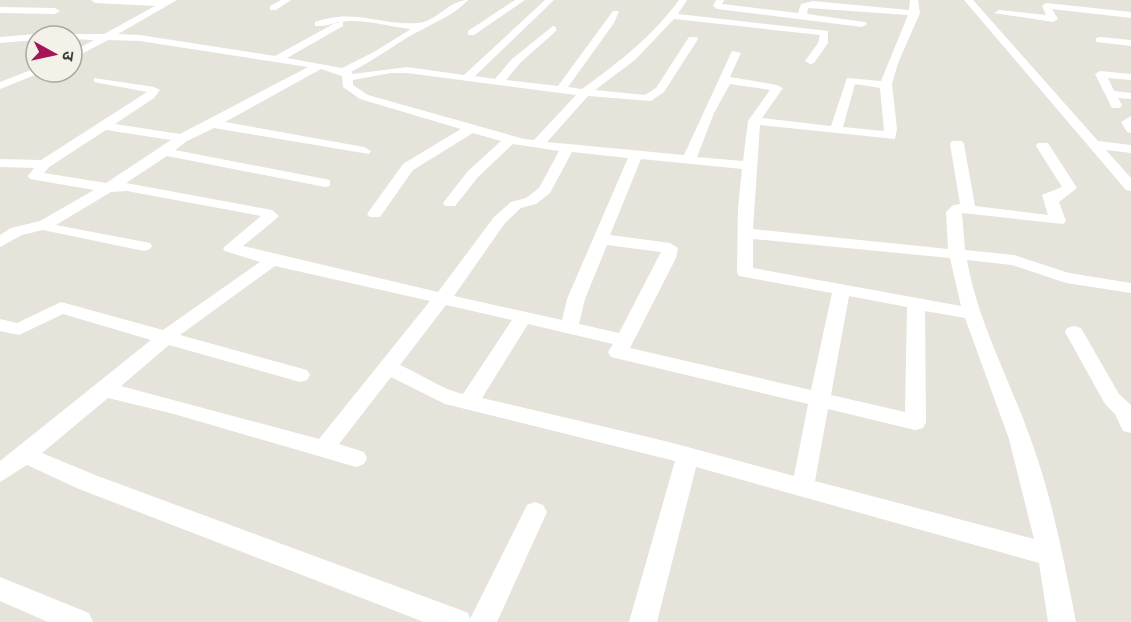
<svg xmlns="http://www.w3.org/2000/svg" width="1131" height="622" viewBox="0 0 1131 622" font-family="'Open Sans','Noto Sans Devanagari',sans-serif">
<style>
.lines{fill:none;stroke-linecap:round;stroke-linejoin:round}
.minor{fill:#fff;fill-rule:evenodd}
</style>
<rect width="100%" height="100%" fill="#e6e3db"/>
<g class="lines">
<g class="minor">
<path d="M91,0H177L118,34L140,35L275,56L337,22H343V26L287,58L342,68L374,52L411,29C391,27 372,21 353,21C340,20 327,27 315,26V22C357,8 379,26 418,23C438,21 449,0 468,0C456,13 440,20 425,28C400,40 377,59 351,72L353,74L407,67L464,75L545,0H554L475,76L495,79L512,59L553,26L556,27V31L520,63L506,80L558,86L613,11H619L614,23L568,87L582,89C618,63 653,36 679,0H687L678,14L828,31V43L814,63L810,64L805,61L818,43L820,35L674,19L635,60L595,90L645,95L656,88L689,37H697L698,39L664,92L651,101L588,96L547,142L684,155L732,51L741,53L730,77L777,85L783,88L762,118L831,126L847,78L881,81L908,15L808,8L807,14L865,22L867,24L862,27L717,9L713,6L716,0H724L722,4L798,13L801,4L813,1L909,10L910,0H918L920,13L898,63L892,84L897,129L895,139L760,125L753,229L948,249L946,212L953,205L960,204L950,144L952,141H962L964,144L975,206L1048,215L1042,195L1062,187L1036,146L1038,143H1048L1077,188L1059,202L1066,221L1063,224L962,213L965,250L1014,255L1069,273L1131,283V293L1066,283L1012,265L967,260C978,323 1010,380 1031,440C1053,500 1064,561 1076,622H1048L1039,563L696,467L657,622H629L675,461L445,404L391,377L339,444L364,452L367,458L364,464L356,467L174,414L108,398L42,453L95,475L458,609L468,613L470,619L527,505L535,502L543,505L547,512L497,622H424L79,489L27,465L0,482V461L151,340L63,314L19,335L0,331V319L17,323L61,302L163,330L260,262L225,251L223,248L261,216L127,191L111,192L56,225L150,243L152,246L150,249L144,251L43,230L22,235L0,247V235L11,228L40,221L94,190L30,179L28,176L34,168L0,167V159L41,160L147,92L94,82V78L154,87L160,90L154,98L115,124L180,134L308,67L140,41L108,40L72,59V52L94,40L72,39V36H54L56,34H104L155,6L95,3ZM321,69L342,76L343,87L360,99L461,129L403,164L367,214L370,217H380L413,170L473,133L501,141L468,171L443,203L445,206H455L478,177L513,144L559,151L539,188L526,198L511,202L494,217L438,292L243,246L276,219L279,216L272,210L126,183L167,156L325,187L330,186V180L325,179L175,150L187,141L214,128L369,154L371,151L364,147L225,122ZM391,73H407L576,95L534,140L524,139L368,95L353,85V80ZM730,84L770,90L748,121L743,161L697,157L714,113ZM855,84L880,88L884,131L843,127ZM106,130L171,140L106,183L44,173L49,167ZM572,152L628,158L567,299L562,320L454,296L505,223L521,208L536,204L550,193ZM641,159L742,169L738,208L737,272L739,276L832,293L811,390L630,348L676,258L678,248L670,243L610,235ZM753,239L950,258L961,306L753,268ZM607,245L661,252L619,333L579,324L585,299ZM275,266L430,301L319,439L121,386L169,345L300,382L307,380L310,375L307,370L180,335ZM849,296L907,307L905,412L831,395ZM446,305L512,320L463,394C441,389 421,374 400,365ZM925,311L965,318L1009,439L1034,539L815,481L828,409L915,430L923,428L926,422ZM528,324L613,344L608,352L611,357L808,404L794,476L669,442L482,398Z"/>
<path d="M281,0H291L276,10H270V6Z"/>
<path d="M515,0H525L474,35H468V31Z"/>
<path d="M964,0H973L1098,141L1131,145V153L1106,150L1131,178V191L1126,190Z"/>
<path d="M1046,3L1131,12V18L1052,9L1058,19L1053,22L994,13L999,10L1046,15L1042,6Z"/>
<path d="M0,7L55,8L60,11L55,14L0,13Z"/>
<path d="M36,34L40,36H36V40L0,43V37Z"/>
<path d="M1100,37L1131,40V46L1096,42V38Z"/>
<path d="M36,68V72L40,73L0,89V82Z"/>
<path d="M1100,71L1131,74V80L1108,78L1114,91L1131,93V99L1118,98L1122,105L1120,108H1112L1095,74Z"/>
<path d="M1131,116V133L1127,132L1121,122Z"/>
<path d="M1074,326L1081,328L1119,394L1131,405V433L1123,431L1115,414L1105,404L1065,332L1067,328Z"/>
<path d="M0,577L89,613L93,622H48L0,601Z"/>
</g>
</g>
<g transform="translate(54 54) rotate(98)"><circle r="28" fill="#f3f1e8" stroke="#aaa8a1" stroke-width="1.5"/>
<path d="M0-4.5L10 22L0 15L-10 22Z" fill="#a41456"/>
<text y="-9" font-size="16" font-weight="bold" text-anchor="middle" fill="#3c3b37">उ</text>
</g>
</svg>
